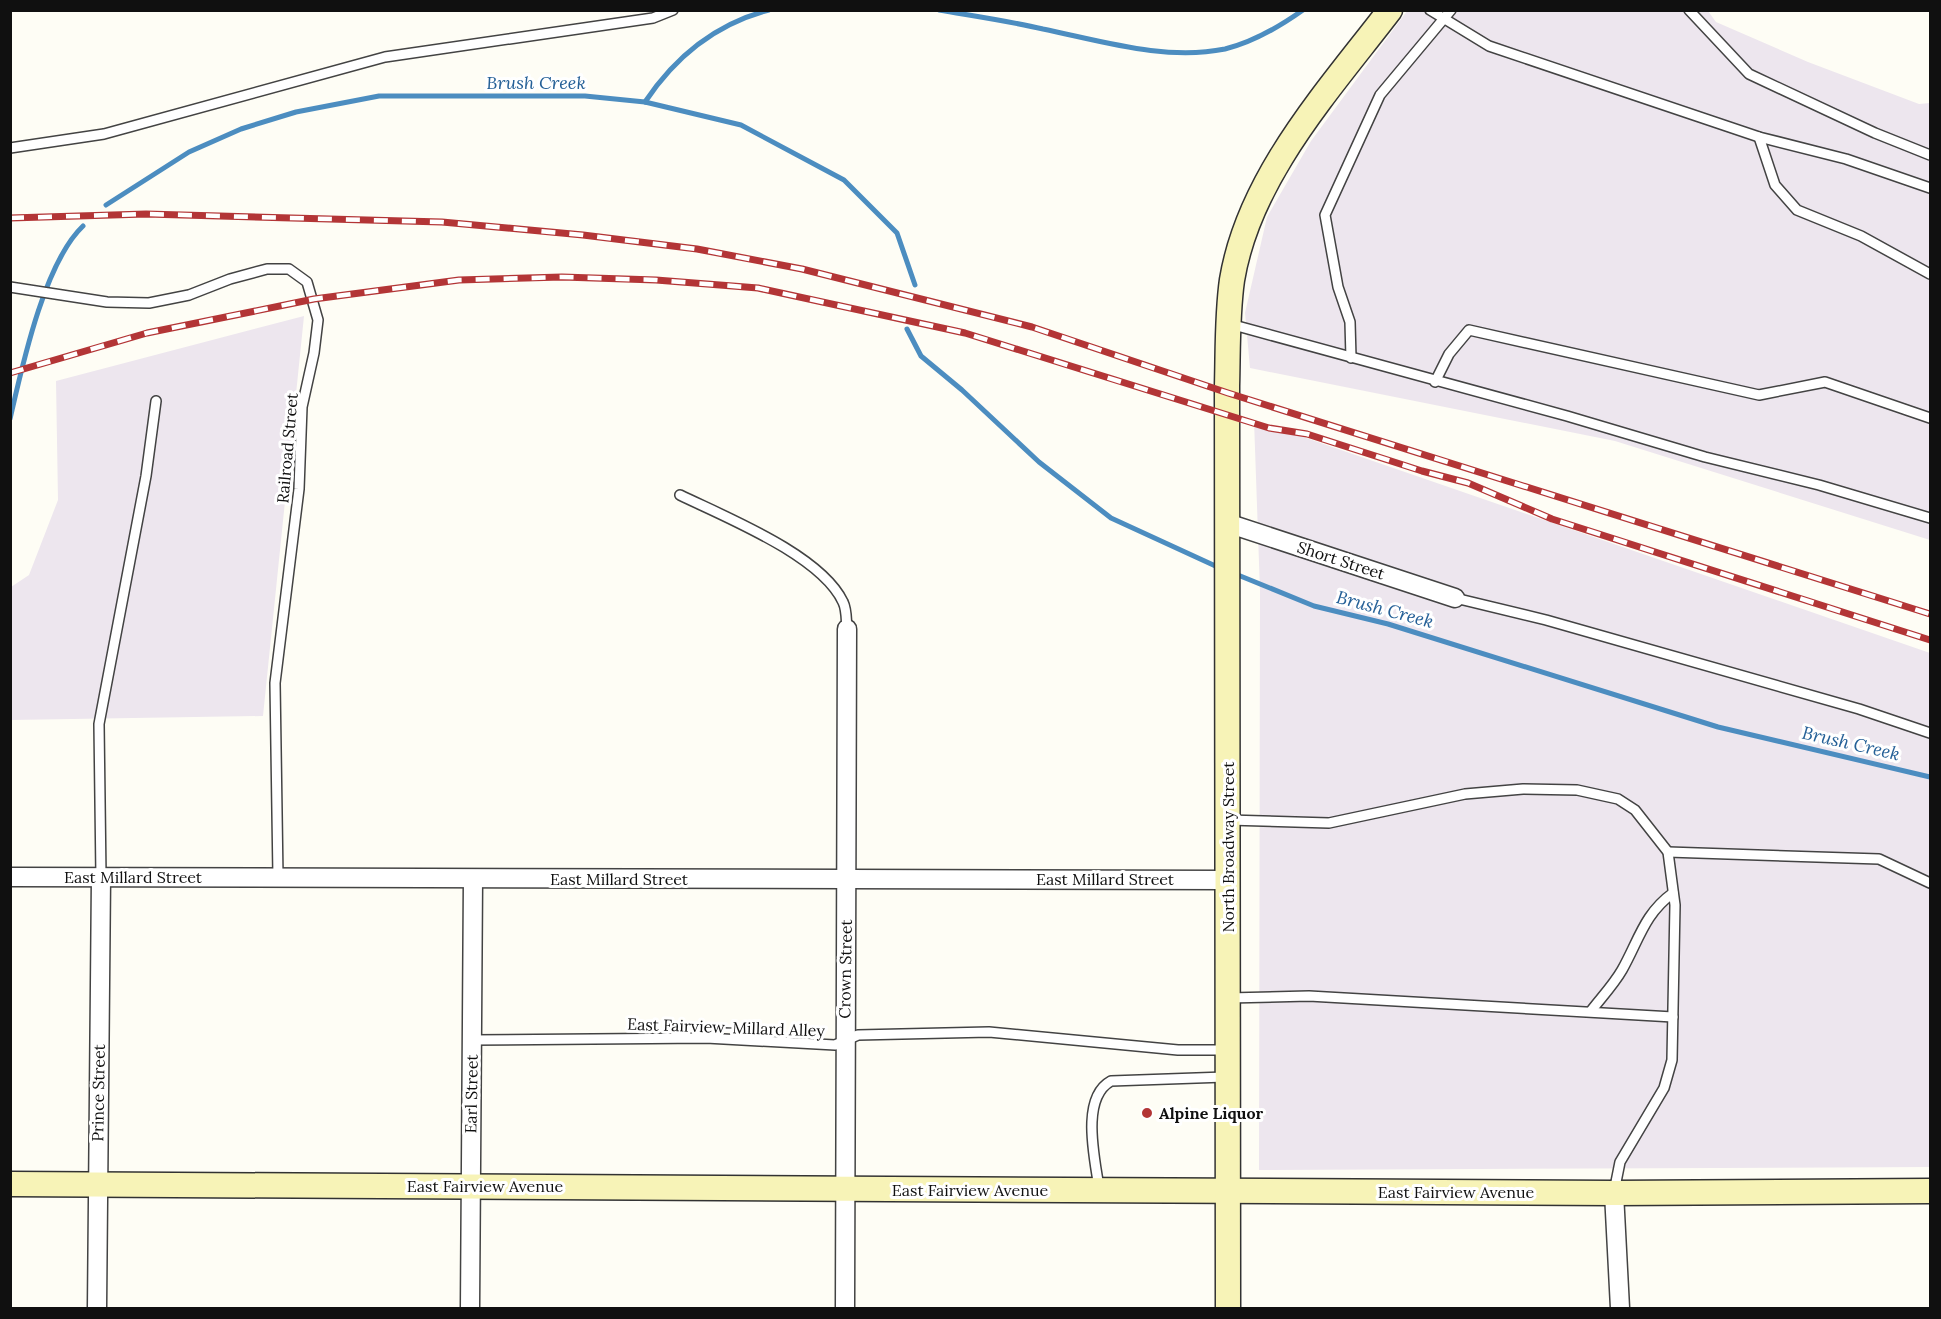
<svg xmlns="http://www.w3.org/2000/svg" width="1941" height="1319" viewBox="0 0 1941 1319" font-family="Lora,serif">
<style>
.industrial{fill:#ede6ee}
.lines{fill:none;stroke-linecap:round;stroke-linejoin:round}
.stream{stroke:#4c8dc0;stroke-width:5}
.lane-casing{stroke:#434343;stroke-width:12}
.street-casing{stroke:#434343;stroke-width:21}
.secondary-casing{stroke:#323232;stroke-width:27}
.lane{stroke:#fff;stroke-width:9}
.street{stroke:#fff;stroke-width:18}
.secondary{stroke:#f7f3b7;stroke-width:24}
.rail-casing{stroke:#b33536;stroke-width:7}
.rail{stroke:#fff;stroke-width:4.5;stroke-dasharray:14;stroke-linecap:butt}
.poi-dot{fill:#b33536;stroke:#fff;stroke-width:2}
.labels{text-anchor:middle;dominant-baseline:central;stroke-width:6;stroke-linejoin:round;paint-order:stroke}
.street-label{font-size:16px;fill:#101010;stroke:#fff}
.poi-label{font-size:16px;font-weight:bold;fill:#101010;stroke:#fff;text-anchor:start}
.water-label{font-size:18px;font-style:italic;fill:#256097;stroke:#fff}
</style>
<rect width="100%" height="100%" fill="#fefdf5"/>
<g class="industrial">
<path d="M1407,11H1708L1716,22L1808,62L1919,104L1930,103V540L1615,441L1250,368L1245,313L1267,217L1311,141Z"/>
<path d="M304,316L263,716L11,720V587L29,575L58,500L56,381Z"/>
<path d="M1254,420L1930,653V1167L1259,1170L1260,591Z"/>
</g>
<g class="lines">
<g class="stream">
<path d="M939,10C974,16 1009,21 1043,29C1102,41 1165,61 1225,49C1254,42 1279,27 1303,10"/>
<path d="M645,102C675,57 715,24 769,10"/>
<path d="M106,205L189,152L241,129L296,112L379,96H585L645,102L741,125L844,180L897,233L915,285"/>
<path d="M907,329L921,356L962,390L1039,462L1111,518L1222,569"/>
<path d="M10,419C22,367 44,263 83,226"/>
<path d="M1233,573L1314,606L1388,624L1718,727L1930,777"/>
</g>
<defs>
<g id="lane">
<path d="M1430,10L1489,46L1759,137L1846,159L1930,188"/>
<path d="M1689,10L1749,74L1875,133L1930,155"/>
<path d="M1759,137L1775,185L1797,210L1861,236L1930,274"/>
<path d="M10,148L104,134L385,57L653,18L673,10"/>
<path d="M10,287L107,302L149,303L189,295L230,279L267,269H289L307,282L318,320L314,353L302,407L299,489L275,683L278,877"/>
<path d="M1230,324L1567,416L1705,457L1819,485L1930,518"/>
<path d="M1351,358L1350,322L1338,287L1325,215L1380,95L1451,10"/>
<path d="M1435,382L1449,354L1469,330L1759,395L1825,382L1930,418"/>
<path d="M680,495C725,517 821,555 843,602C847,610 846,620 847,629"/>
<path d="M1455,598L1546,620L1859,709L1930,733"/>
<path d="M1228,820L1329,823L1465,794L1523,789L1577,790L1618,799L1635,810L1668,852L1675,905L1672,1060L1664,1088L1620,1162L1614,1192"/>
<path d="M1668,852L1879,859L1930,883"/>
<path d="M101,877L99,724L146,476L156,401"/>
<path d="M1228,998L1309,996L1673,1017"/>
<path d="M1591,1011C1601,998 1614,984 1622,970C1639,940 1644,914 1673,893"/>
<path d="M472,1040L706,1038L835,1045L858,1035L989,1032L1178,1050H1225"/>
<path d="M1099,1188C1095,1159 1080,1098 1111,1081L1225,1077"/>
</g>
<g id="street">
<path d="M1227,523L1455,598"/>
<path d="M10,877L1228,880"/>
<path d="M1614,1193L1620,1308"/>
<path d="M97,1308L101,877"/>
<path d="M470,1308L473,879"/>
<path d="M845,1308L847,629"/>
</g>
<g id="secondary">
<path d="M10,1184L1614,1193L1930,1191"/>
<path d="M1228,1308L1227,386C1228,351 1227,315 1232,280C1249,177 1328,91 1390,10"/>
</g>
</defs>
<use href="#lane" class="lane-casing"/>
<use href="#street" class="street-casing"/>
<use href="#secondary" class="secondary-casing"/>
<use href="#lane" class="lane"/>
<use href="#street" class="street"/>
<use href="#secondary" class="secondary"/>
<defs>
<g id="rail">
<path d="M10,218L146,214L442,222L583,235L697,249L802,269L1032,327L1228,393L1930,614"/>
<path d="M10,373L147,333L314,299L459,280L562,277L656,280L758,288L965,333L1269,428L1307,434L1422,471L1468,483L1552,519L1930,640"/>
</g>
</defs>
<use href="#rail" class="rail-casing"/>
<use href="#rail" class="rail"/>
</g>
<circle class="poi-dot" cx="1147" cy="1113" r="6"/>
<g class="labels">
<g class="street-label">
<text transform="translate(287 448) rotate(-85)">Railroad Street</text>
<text transform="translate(1341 560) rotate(18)">Short Street</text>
<text transform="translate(1228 847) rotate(-90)">North Broadway Street</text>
<text x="133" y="877">East Millard Street</text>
<text x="619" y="879">East Millard Street</text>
<text x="1105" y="879">East Millard Street</text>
<text transform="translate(845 969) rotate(-89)">Crown Street</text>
<text transform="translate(726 1027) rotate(2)">East Fairview-Millard Alley</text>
<text transform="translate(98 1093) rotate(-89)">Prince Street</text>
<text transform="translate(471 1094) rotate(-89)">Earl Street</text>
<text x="485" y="1186">East Fairview Avenue</text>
<text x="970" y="1190">East Fairview Avenue</text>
<text x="1456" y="1192">East Fairview Avenue</text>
</g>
<g class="poi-label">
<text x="1159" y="1113">Alpine Liquor</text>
</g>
<g class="water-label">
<text x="536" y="82">Brush Creek</text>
<text transform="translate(1385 609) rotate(15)">Brush Creek</text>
<text transform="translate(1851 743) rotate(13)">Brush Creek</text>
</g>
</g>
<rect width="1941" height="1319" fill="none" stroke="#101010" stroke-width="24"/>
</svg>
